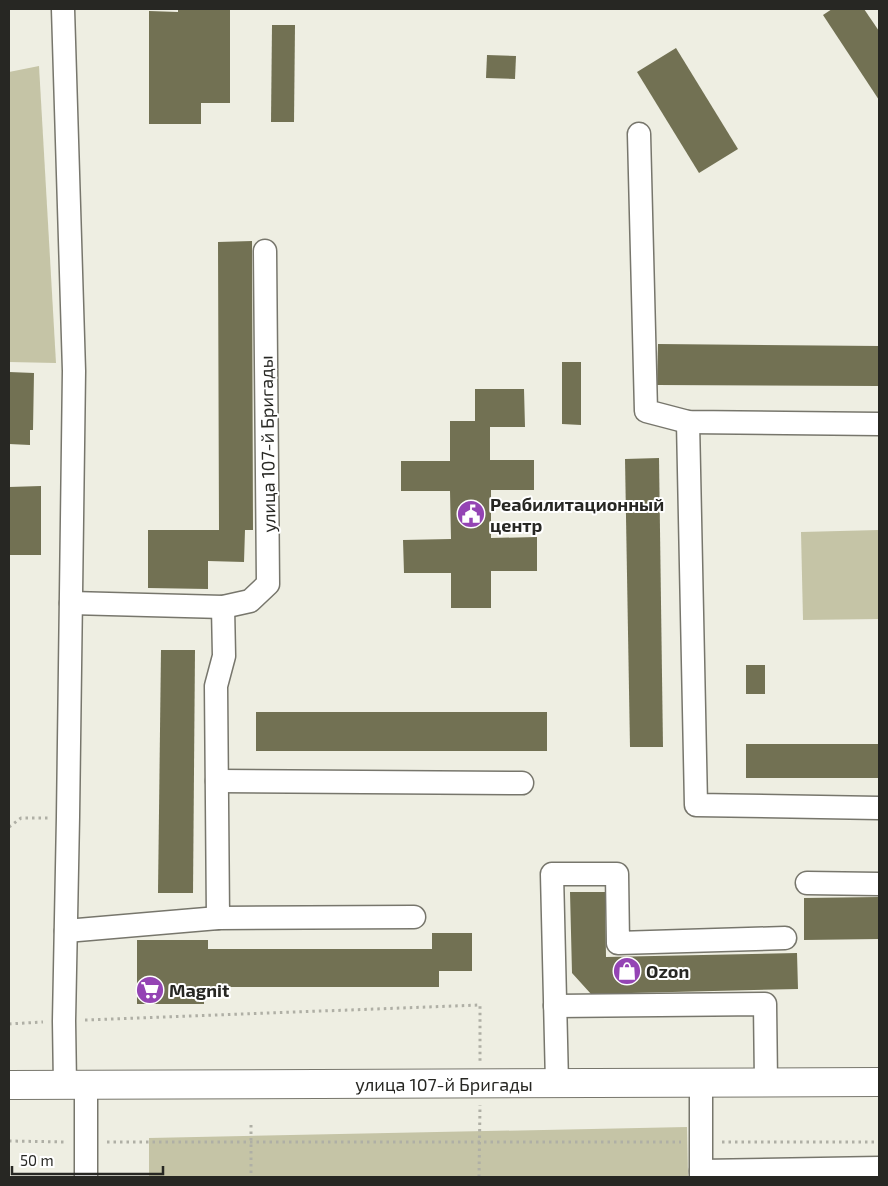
<svg xmlns="http://www.w3.org/2000/svg" width="888" height="1186" viewBox="0 0 888 1186" font-family="'Exo 2',sans-serif">
<style>
.green{fill:#c5c4a6}
.building{fill:#727153}
.lines{fill:none;stroke-linecap:round;stroke-linejoin:round}
.minor-casing{stroke:#77766c;stroke-width:25}
.major-casing{stroke:#77766c;stroke-width:30}
.path{stroke:#afafa5;stroke-width:3;stroke-dasharray:2.5 4;stroke-linecap:butt}
.minor{stroke:#fff;stroke-width:22}
.major{stroke:#fff;stroke-width:28}
.labels{text-anchor:middle;dominant-baseline:central;stroke-width:4;stroke-linejoin:round;paint-order:stroke}
.street-label{font-size:18px;fill:#272723;stroke:#fff}
.poi-label{font-size:18px;font-weight:bold;fill:#272723;stroke:#fff;text-anchor:start}
</style>
<rect width="100%" height="100%" fill="#eeeee2"/>
<g class="green">
<path d="M39,66L56,363L9,362V72Z"/>
<path d="M879,530V619L803,620L801,532Z"/>
<path d="M687,1127L688,1177H149V1138Z"/>
</g>
<g class="building">
<path d="M178,9H230V103H201V124H149V11L178,12Z"/>
<path d="M832,9H864L879,31V100L823,15Z"/>
<path d="M272,25H295L294,122H271Z"/>
<path d="M676,48L738,149L699,173L637,72Z"/>
<path d="M487,55L516,56L515,79L486,78Z"/>
<path d="M252,241L253,530H245L244,562L208,561V589L148,588V530H219L218,242Z"/>
<path d="M658,344L879,346V386L657,385Z"/>
<path d="M562,362H581V425L562,424Z"/>
<path d="M9,372L34,373L33,430H30V445L9,444Z"/>
<path d="M475,389H524L525,427H490V460H534V490H491V538L537,537V571H491V608H451V573H404L403,540L451,539L450,491H401V461H450V421H475Z"/>
<path d="M659,458L663,747H630L625,459Z"/>
<path d="M41,486V555H9V487Z"/>
<path d="M161,650H195L193,893H158Z"/>
<rect x="746" y="665" width="19" height="29"/>
<rect x="256" y="712" width="291" height="39"/>
<rect x="746" y="744" width="133" height="34"/>
<path d="M570,892H605L606,957L797,953L798,989L591,994L572,973Z"/>
<path d="M879,897V939L804,940V898Z"/>
<path d="M432,933H472V971H439V987H204V1004H137V940H208V949H432Z"/>
</g>
<g class="lines">
<defs>
<g id="minor">
<path d="M63,9L74,371L68,817L64,1021L65,1085"/>
<path d="M639,134L646,411L688,422L879,424"/>
<path d="M688,422L696,805L879,808"/>
<path d="M71,603L223,607L250,601L268,584L265,251"/>
<path d="M223,607L224,656L216,686L218,918L414,917"/>
<path d="M217,781L522,783"/>
<path d="M807,883L879,884"/>
<path d="M66,931L218,918"/>
<path d="M555,1006L765,1004L766,1082"/>
<path d="M701,1082V1177"/>
<path d="M557,1083L552,874H617L618,943L785,938"/>
<path d="M86,1085V1177"/>
<path d="M701,1171L879,1168"/>
</g>
<path id="major" d="M9,1085L879,1082"/>
</defs>
<use href="#minor" class="minor-casing"/>
<use href="#major" class="major-casing"/>
<g class="path">
<path d="M9,827L21,818H48"/>
<path d="M85,1020L480,1005V1062"/>
<path d="M9,1024L43,1022"/>
<path d="M251,1125V1177"/>
<path d="M9,1141L66,1142"/>
<path d="M107,1142H681"/>
<path d="M722,1142H879"/>
<path d="M479,1177L480,1105"/>
</g>
<use href="#minor" class="minor"/>
<use href="#major" class="major"/>
</g>
<defs>
<symbol id="civic-disc" viewBox="-11 -11 22 22"><circle r="9.5" fill="#9444b4" stroke="#fff"/><path d="M-.6-6.5H3V-4.5H.6V-3L4-1V1h2V6H-6V1h2V-1L-.6-3ZM-1.2 2.5V6h2.4V2.5Z" fill="#fff"/></symbol>
<symbol id="shop-disc" viewBox="-11 -11 22 22"><circle r="9.5" fill="#9444b4" stroke="#fff"/><path d="M-5-2.5h2.3a2.7 3.5 0 0 1 5.4 0H5L5.5 6h-11ZM-1.5-2.5h3a1.5 2.3 0 0 0-3 0Z" fill="#fff"/></symbol>
<symbol id="supermarket-disc" viewBox="-11 -11 22 22"><circle r="9.5" fill="#9444b4" stroke="#fff"/><path d="M-6-5.5h2.5l.6 2H6L4.5 2H-2.5L-4.4-4H-6ZM-1.5 3.2a1.3 1.3 0 1 0 .1 0ZM3 3.2a1.3 1.3 0 1 0 .1 0Z" fill="#fff"/></symbol>
</defs>
<g fill-rule="evenodd">
<use href="#civic-disc" x="455" y="498" width="32" height="32"/>
<use href="#shop-disc" x="611" y="955" width="32" height="32"/>
<use href="#supermarket-disc" x="134" y="974" width="32" height="32"/>
</g>
<g class="labels">
<g class="street-label">
<text transform="translate(267 444) rotate(-91)">улица 107-й Бригады</text>
<text x="444" y="1084">улица 107-й Бригады</text>
</g>
<g class="poi-label">
<text x="490" y="504">Реабилитационный<tspan x="490" dy="21">центр</tspan></text>
<text x="646" y="971">Ozon</text>
<text x="169" y="990">Magnit</text>
</g>
</g>
<rect width="888" height="1186" fill="none" stroke="#272723" stroke-width="20"/>
<path d="M12 1166v8h151v-8" fill="none" stroke="#272723" stroke-width="2.5"/>
<text x="20" y="1166" font-size="15" fill="#272723" stroke="#ffffff" stroke-width="4" paint-order="stroke">50 m</text>
</svg>
